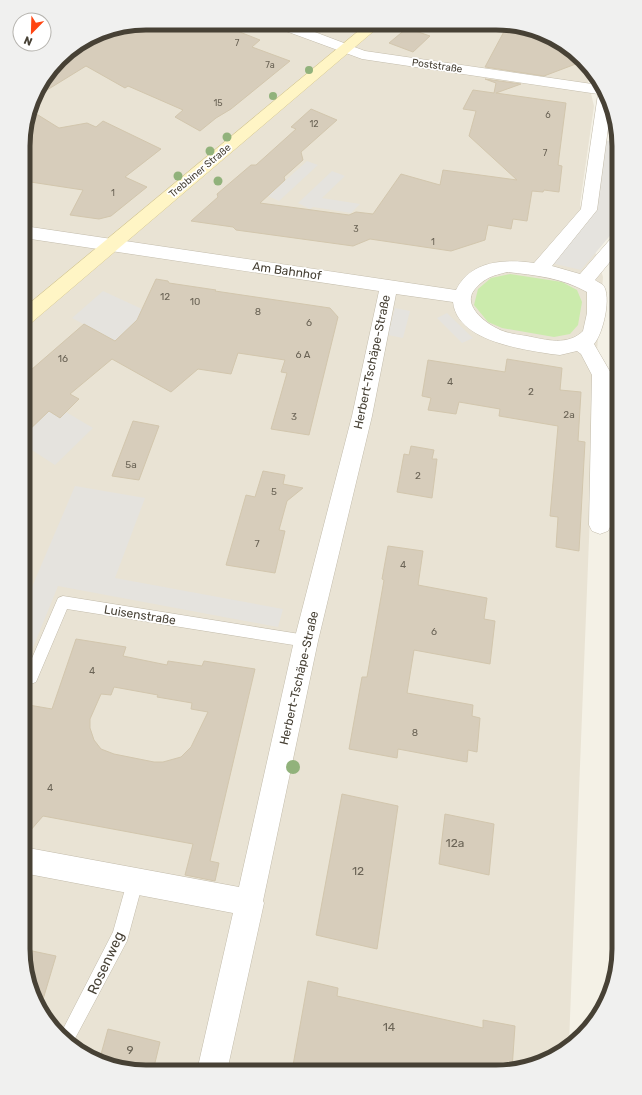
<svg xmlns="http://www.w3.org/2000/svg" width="642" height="1095" viewBox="0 0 642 1095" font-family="Rubik,sans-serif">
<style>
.residential{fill:#e9e3d4}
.green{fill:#cbebac}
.parking{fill:#e5e3de}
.building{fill:#d7cdbb;stroke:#d2c6ad;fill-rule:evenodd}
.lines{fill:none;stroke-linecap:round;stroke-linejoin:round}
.service-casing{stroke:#c3bcab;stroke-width:1}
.minor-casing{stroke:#c3bcab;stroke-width:1}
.secondary-casing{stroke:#d7c992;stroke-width:1}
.service{fill:#fff;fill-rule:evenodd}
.minor{fill:#fff;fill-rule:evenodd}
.secondary{fill:#fff5c5;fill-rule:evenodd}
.tree{fill:#91b27b}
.labels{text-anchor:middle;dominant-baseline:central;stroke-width:3.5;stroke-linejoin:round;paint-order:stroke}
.far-number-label{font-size:9px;fill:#6b6456}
.far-street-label{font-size:10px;fill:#474135;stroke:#fff}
.number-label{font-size:10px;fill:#6b6456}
.street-label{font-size:12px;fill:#474135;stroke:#fff}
.near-number-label{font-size:12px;fill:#6b6456}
.near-street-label{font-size:14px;fill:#474135;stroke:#fff}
.rim{fill:none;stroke:#474135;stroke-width:5}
</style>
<rect width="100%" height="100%" fill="#f4f1e6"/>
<path class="residential" d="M146,23L512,24L571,49L588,71L587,77L594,106L580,204L603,277L596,363L569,1043L543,1063L496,1072L131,1071L71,1046L32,996L23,949L24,131L36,92L65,54L99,32Z"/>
<path class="green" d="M510,274L562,282L577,290L582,302L578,325L570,334L554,337L502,328L488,322L474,305L478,289L491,278Z"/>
<g class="parking">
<path d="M602,140L618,142L619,146V225L581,270L551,263L592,210Z"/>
<path d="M307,161L318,165L279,201L268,196Z"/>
<path d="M332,171L345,176L322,198L360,204L351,213L313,207L310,209L298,203Z"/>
<path d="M103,291L142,309L139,338L126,331L115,341L72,318Z"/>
<path d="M395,308L410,311L403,338L388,335Z"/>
<path d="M447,313L473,338L462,343L437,318Z"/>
<path d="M49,411L60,418L66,412L93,428L55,465L24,445V435Z"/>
<path d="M75,486L145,498L115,578L283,609L278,627L58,586L28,660L23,659V608Z"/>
</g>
<g class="building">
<path d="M146,23H217L260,40L252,47L290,61L231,109L216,118L200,131L175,117L183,110L128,86L125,88L86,66L34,98L36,92L65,54L99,32Z"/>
<path d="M508,24H512L571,49L581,62L544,76L485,67Z"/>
<path d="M407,28L430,36L413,52L389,43Z"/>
<path d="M485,79L521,84L496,93L566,103L558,165L562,166L559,192L544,190L543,192L532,191L527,221L513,219L511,229L488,225L485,240L451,251L370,239L353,246L236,230L233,227L191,221L218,197L217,194L251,165H256L296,129L291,127L311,109L337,120L301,152L303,160L284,177L285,180L260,203L349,215L356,212L373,214L401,174L440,185L443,170L517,180L469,136L476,111L463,109L473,90L494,93L496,83Z"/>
<path d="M30,110L59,128L87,123L96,127L103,121L161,149L125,177L147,187L111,216L99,219L70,215L83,190L24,181V131Z"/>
<path d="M156,279L168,281L169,283L216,290L215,291L330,308L338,317L309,435L271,429L287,373L281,372L285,360L238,353L231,374L198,369L171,392L112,359L70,394L79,399L60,418L49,411L24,435V376L84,324L115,341L137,320Z"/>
<path d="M507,359L562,368L560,390L581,392L578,441L585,442L579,551L556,547L558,517L550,516L558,426L499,416L500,409L459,402L456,414L428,410L431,398L422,396L428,360L505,372Z"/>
<path d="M133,421L159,426L139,480L112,476Z"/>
<path d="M411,446L434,450L432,459H437L432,498L397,492L404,454L409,455Z"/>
<path d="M263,471L285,475L283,484L303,488L287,501L279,530L285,531L275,573L226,565L246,495L255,497Z"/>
<path d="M388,546L423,551L418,585L487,598L484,619L495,621L490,664L414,650L407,693L473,705L472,716L480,718L477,752L468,750L467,762L398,749L397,758L349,749L362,677H367L384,580L382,579Z"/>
<path d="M76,639L126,647L123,656L167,665L168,661L202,666L204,661L255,669L210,861L219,863L215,881L185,875L193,844L43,816L23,839V704L52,709ZM114,687L158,695L157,697L192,703L191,709L208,712L191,747L181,757L163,762H154L114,754L101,749L94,740L90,728V719L101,694L111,695Z"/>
<path d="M342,794L398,806L377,949L316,935Z"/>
<path d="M445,814L494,824L489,875L439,864Z"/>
<path d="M23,949L56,956L41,1006L32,996Z"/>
<path d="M308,981L338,988L337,996L483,1028V1020L515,1026L512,1069L496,1072L292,1071Z"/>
<path d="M108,1029L160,1042L153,1071H131L100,1058Z"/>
</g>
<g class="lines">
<defs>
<g id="service">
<path d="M63,596L306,635L311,637L313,641L311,645L306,647L67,609L36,682L23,687V673L26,672L58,598Z"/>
<path d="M135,874L141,876L143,882L127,941L71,1046L61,1033L113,932L127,882L129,876Z"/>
</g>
<path id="minor" d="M270,23H291L365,51L599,85L610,99L611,106L597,210L552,266L580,274L613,236L619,234V251L595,280C597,282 601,283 603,285C612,296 603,334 594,344L612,375L611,525L608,531L600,534L592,531L589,525L592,375L581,354L577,351L560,355L551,354C521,349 457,341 453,302L396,294L372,416L318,641L263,901L264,903L227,1071H197L233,913L23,873V847L239,887L294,641L352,416L379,291L24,238V226L456,290C471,260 505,259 534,263L581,209L598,94L362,59L272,26ZM507,272C535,275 562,278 587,292V313L583,331C568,346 546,340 527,336C520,335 511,334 503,331C489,326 460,306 475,289C486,277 492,276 507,272Z"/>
<path id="secondary" d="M367,24H382L31,323L24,325V308Z"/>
</defs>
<use href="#service" class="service-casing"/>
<use href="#minor" class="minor-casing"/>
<use href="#secondary" class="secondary-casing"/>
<use href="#service" class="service"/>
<use href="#minor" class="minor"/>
<use href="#secondary" class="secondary"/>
</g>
<g class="tree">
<circle cx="309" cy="70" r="4"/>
<circle cx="273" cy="96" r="4"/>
<circle cx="227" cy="137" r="4.5"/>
<circle cx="210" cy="151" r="4.5"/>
<circle cx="178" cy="176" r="4.5"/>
<circle cx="218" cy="181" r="4.5"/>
<circle cx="293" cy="767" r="7"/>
</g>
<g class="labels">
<g class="far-number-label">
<text x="237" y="43">7</text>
<text x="270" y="65">7a</text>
<text x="218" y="103">15</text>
<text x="548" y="115">6</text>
<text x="314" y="124">12</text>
<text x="545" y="153">7</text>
<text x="113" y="193">1</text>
<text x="356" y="229">3</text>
<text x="433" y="242">1</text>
</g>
<g class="far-street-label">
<text transform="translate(437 66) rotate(8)">Poststraße</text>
<text transform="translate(200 171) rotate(-40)">Trebbiner Straße</text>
</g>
<g class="number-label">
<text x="165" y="297">12</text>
<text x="195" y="302">10</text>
<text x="258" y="312">8</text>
<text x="309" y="323">6</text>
<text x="303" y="355">6 A</text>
<text x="63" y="359">16</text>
<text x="450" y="382">4</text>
<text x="531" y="392">2</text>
<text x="569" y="415">2a</text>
<text x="294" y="417">3</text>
<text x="131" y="465">5a</text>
<text x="418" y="476">2</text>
<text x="274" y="492">5</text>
<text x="257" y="544">7</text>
<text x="403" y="565">4</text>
<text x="434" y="632">6</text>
<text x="92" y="671">4</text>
<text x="415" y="733">8</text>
<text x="50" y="788">4</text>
</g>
<g class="street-label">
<text transform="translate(287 271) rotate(8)">Am Bahnhof</text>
<text transform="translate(372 362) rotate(-78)">Herbert-Tschäpe-Straße</text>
<text transform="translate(140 615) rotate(9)">Luisenstraße</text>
<text transform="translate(299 678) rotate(-77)">Herbert-Tschäpe-Straße</text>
</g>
<g class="near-number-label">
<text x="455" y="843">12a</text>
<text x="358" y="871">12</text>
<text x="389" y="1027">14</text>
<text x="130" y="1050">9</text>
</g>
<g class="near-street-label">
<text transform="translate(106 963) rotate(-65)">Rosenweg</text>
</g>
</g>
<path d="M0 0H642V1095H0ZM146 30H496A116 116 0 0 1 612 146V949A116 116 0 0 1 496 1065H146A116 116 0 0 1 30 949V146A116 116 0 0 1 146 30Z" fill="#f0f0ef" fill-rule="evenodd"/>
<path class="rim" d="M146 30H496A116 116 0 0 1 612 146V949A116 116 0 0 1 496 1065H146A116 116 0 0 1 30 949V146A116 116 0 0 1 146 30Z"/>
<g transform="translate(32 32) rotate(203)"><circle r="19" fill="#ffffff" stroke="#b5b3ae"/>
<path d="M0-3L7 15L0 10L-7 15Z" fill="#ff4512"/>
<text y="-6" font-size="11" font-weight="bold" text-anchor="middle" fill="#474135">N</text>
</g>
</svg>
